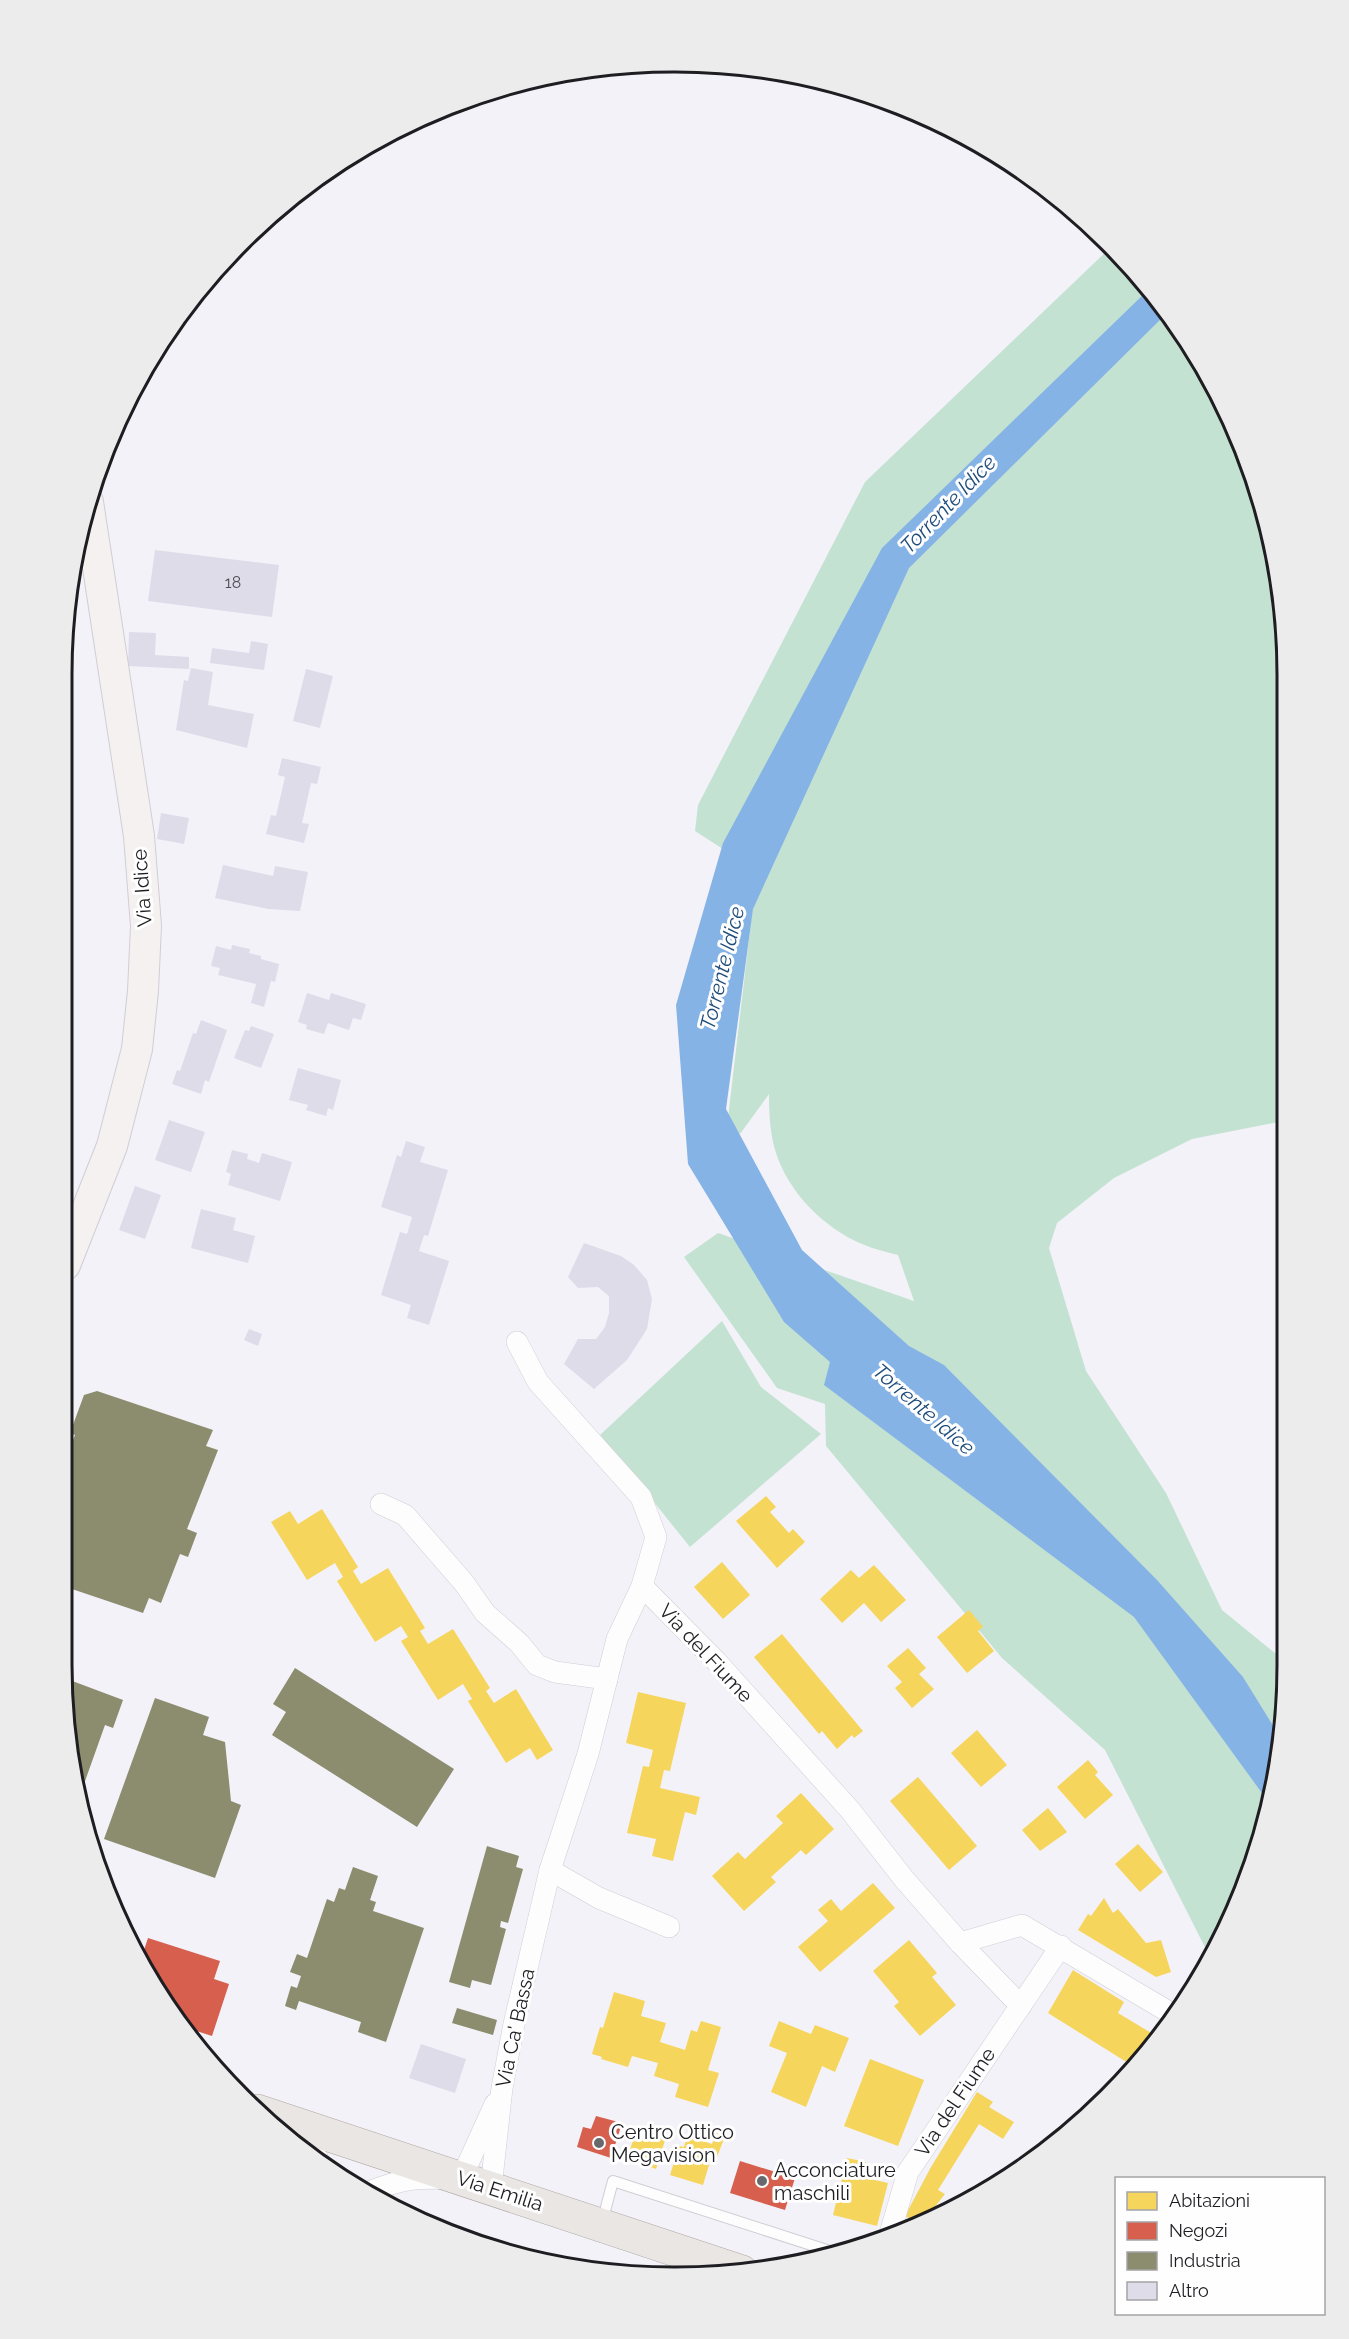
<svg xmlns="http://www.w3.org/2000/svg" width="1349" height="2339" viewBox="0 0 1349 2339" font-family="Raleway,sans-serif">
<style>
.green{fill:#c4e2d1}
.water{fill:#86b3e6}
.homes{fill:#f6d55c}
.shops{fill:#d6604d}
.industry{fill:#8c8c6e}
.building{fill:#dedce9}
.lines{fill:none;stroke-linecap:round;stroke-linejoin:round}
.lane-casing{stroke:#cfced4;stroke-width:12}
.street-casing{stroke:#cfced4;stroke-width:22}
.secondary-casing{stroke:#cfced4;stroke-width:32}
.primary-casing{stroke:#aea6a4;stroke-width:34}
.lane{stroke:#fdfdfe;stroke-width:10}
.street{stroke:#fdfdfe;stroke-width:21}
.secondary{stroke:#f4f1f0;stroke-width:30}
.primary{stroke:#eae6e4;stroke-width:33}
.poi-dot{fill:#69686d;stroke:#fefefe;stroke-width:2}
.labels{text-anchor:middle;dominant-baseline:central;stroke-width:6;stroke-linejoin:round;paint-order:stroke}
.number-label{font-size:16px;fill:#4f4e55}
.street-label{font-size:20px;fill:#1e1e22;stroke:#fefefe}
.poi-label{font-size:20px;fill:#1e1e22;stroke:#fefefe;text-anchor:start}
.water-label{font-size:21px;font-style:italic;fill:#1e4c7a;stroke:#fefefe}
.rim{fill:none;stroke:#1e1e22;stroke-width:3}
</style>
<rect width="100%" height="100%" fill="#f3f2f9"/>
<g class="green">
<path d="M1112,246L1184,334L1255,477L1282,595L1284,1121L1192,1139L1114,1178L1057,1223L1049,1248L1086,1371L1166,1493L1222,1610L1286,1662V1704L1255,1861L1211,1959L1105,1750L1002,1658L826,1446L825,1404L777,1388L684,1257L718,1233L914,1301L898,1255C886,1252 874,1249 862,1244C824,1228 789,1193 776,1153C770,1135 769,1113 769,1094L740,1134L728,1118L757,871L695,831L698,805L865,482Z"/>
<path d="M722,1321L761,1387L821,1434L690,1547L600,1435Z"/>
</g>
<path class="water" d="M1148,290L1167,313L909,568L753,909L726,1109L802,1250L909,1346L944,1365L1157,1580L1243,1677L1280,1737L1267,1800L1134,1617L824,1385L830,1362L784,1322L688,1164L676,1005L723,843L882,548Z"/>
<g class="homes">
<path d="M766,1496L776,1507L770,1512L789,1533L793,1529L805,1542L777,1568L736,1521Z"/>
<path d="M322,1509L358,1567L353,1571L361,1584L388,1568L425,1628L420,1631L428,1644L453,1629L490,1688L486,1691L494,1703L516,1689L553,1750L537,1760L530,1748L506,1763L468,1701L472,1699L463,1684L438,1700L401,1641L408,1637L401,1626L375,1642L337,1581L343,1577L335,1563L307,1580L271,1522L290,1511L298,1524Z"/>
<path d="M722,1562L750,1595L723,1619L694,1587Z"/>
<path d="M874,1565L906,1600L881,1622L864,1603L842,1623L820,1599L851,1570L859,1578Z"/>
<path d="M969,1610L983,1627L978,1631L994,1651L967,1673L937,1637Z"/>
<path d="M782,1634L863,1731L854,1738L852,1735L837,1749L822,1731L819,1734L754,1657Z"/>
<path d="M908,1648L926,1668L919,1674L934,1689L912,1708L895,1688L902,1682L887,1666Z"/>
<path d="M638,1692L686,1703L670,1771L664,1770L660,1788L700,1797L696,1815L685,1812L673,1861L652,1856L656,1839L627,1833L643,1766L649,1767L653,1750L626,1743Z"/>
<path d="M977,1730L1007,1765L981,1787L951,1753Z"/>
<path d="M1088,1760L1098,1772L1095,1775L1113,1795L1085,1819L1057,1787Z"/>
<path d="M918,1777L977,1846L949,1870L890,1801Z"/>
<path d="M801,1793L834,1829L806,1855L801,1850L771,1877L776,1882L744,1911L712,1876L738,1852L745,1859L783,1823L776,1816Z"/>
<path d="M1048,1808L1067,1832L1040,1851L1022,1830Z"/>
<path d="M1138,1844L1163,1872L1140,1892L1115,1864Z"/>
<path d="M873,1883L895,1908L820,1972L798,1947L828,1921L818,1910L831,1899L841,1911Z"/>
<path d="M1104,1898L1113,1913L1118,1909L1146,1943L1161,1940L1171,1972L1156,1977L1078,1930L1088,1914L1091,1916Z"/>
<path d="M909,1940L937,1973L932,1977L956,2005L920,2036L894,2006L899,2002L873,1971Z"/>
<path d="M1073,1970L1124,2002L1118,2013L1158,2037L1136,2068L1048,2013Z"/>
<path d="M614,1992L645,2001L641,2016L666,2023L660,2042L685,2050L691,2030L697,2032L701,2021L721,2027L708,2070L719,2073L708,2107L675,2097L679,2084L654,2076L658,2063L632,2056L628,2067L601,2059L602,2057L592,2054L600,2027L603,2028Z"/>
<path d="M779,2021L811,2034L815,2025L849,2038L835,2072L822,2066L806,2107L771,2092L787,2053L769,2046Z"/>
<path d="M870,2059L924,2080L898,2146L844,2126Z"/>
<path d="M977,2092L993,2102L989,2107L1014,2122L1003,2139L979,2124L938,2190L945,2194L930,2213L940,2216L914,2228L916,2222L905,2216L931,2167Z"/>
<path d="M638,2125L667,2134L656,2169L627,2159Z"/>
<path d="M716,2133L725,2136L717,2157L712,2155L703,2185L670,2175L679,2146L684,2147L687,2136L712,2144Z"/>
<path d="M847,2158L866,2162L862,2177L888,2183L877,2226L833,2215Z"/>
</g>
<g class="shops">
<path d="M148,1938L220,1961L214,1979L229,1984L212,2036L181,2026L138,1957L142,1956Z"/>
<path d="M596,2116L622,2123L611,2158L577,2147L583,2127L591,2129Z"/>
<path d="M740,2161L795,2178L785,2210L730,2193Z"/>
</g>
<g class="industry">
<path d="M97,1391L213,1430L206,1446L218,1450L187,1529L197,1533L188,1557L180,1554L161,1603L149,1598L143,1613L66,1587V1457L75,1435L70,1433L84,1395Z"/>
<path d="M295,1668L454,1769L417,1827L272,1735L286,1712L273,1704Z"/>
<path d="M67,1679L123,1700L113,1728L105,1725L79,1798L67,1745Z"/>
<path d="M155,1698L209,1717L203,1735L225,1742L231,1801L241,1805L215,1878L104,1839Z"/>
<path d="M487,1846L519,1856L516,1867L523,1869L508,1923L501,1921L500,1927L506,1929L491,1985L472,1980L470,1988L449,1982Z"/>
<path d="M353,1867L378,1876L370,1900L376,1902L373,1911L424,1928L386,2042L358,2032L361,2022L299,2001L296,2010L285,2006L291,1986L297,1988L301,1976L290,1972L297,1954L307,1958L327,1899L334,1902L339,1888L345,1890Z"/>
<path d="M457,2008L497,2020L493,2035L452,2023Z"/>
</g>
<g class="building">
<path d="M155,550L279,565L272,617L148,601Z"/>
<path d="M129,632L156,633L155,655L189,657V669L128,666Z"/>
<path d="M251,641L268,644L264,670L210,663L212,648L249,653Z"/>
<path d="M191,668L213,672L208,705L254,714L247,748L176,730L184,680L188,681Z"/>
<path d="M306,669L333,676L320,728L293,721Z"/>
<path d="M282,758L321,767L317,784L311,783L302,823L309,824L304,843L266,834L271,815L276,816L285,777L278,775Z"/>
<path d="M161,813L189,818L184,844L157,839Z"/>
<path d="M223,865L273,876L275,866L308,872L300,911L268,909L215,898Z"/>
<path d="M232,945L250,949L249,953L261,956V959L279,964L275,982L271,981L264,1007L251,1003L256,984L218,975L220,968L211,966L216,946L231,950Z"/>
<path d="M307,993L329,1000L331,993L366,1004L361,1020L353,1018L349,1030L328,1023L324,1034L306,1029L307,1025L298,1022Z"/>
<path d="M201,1020L227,1030L209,1082L205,1080L201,1094L172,1084L177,1070L180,1071L193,1033L196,1034Z"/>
<path d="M251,1026L274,1034L261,1068L234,1058L245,1030L249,1031Z"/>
<path d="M298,1068L341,1080L333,1110L328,1108L326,1116L306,1110L308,1105L289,1100Z"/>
<path d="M169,1120L205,1132L191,1172L155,1160Z"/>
<path d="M406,1141L425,1147L420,1162L448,1170L428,1236L424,1235L419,1251L449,1261L429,1325L407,1318L411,1305L381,1295L400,1232L407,1234L412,1217L381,1207L397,1155L401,1157Z"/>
<path d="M232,1150L248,1154L247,1159L259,1163L262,1153L292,1162L280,1201L228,1185L231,1174L226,1172Z"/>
<path d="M135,1186L161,1195L145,1239L119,1230Z"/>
<path d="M201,1209L236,1218L233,1230L255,1236L248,1263L191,1248Z"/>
<path d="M584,1243L621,1256L634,1265L647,1280L652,1299L647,1329L627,1360L594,1389L564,1364L578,1339H596L605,1327L609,1313V1296L598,1287L578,1288L568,1277Z"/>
<path d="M249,1329L262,1334L258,1346L244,1340Z"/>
<path d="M421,2044L466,2059L455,2093L409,2078Z"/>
</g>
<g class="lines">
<defs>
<path id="lane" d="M602,2222L613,2181L836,2253"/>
<g id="street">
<path d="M517,1342L538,1382L641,1497L656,1537L642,1586L716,1661L850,1810L904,1879L960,1943L1021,2006"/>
<path d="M381,1504L405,1515L464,1583L485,1613L519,1643L537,1665L555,1672L607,1679"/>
<path d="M550,1870L599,1898L669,1927"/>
<path d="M960,1943L1022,1925L1174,2015"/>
<path d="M291,2128L309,2144L320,2163"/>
<path d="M491,2188L502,2088L514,2024L550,1870L588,1754L617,1639L642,1586"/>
<path d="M369,2192C405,2177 422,2177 461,2179L495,2104"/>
<path d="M889,2237L908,2172L1061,1946"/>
</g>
<path id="secondary" d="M65,1265L112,1146L137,1049L143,991L146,926L139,836L88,502"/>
<path id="primary" d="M257,2111L742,2272"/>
</defs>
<use href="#lane" class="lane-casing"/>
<use href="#street" class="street-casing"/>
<use href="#secondary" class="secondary-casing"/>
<use href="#primary" class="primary-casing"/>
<use href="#lane" class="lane"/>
<use href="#street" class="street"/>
<use href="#secondary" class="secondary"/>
<use href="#primary" class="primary"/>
</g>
<g class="poi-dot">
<circle cx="599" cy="2143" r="6"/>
<circle cx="762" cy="2181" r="6"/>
</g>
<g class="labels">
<g class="number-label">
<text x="233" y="582">18</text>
</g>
<g class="street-label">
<text transform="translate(142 888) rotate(-94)">Via Idice</text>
<text transform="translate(706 1653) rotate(47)">Via del Fiume</text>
<text transform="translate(515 2028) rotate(-78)">Via Ca' Bassa</text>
<text transform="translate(955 2102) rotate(-56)">Via del Fiume</text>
<text transform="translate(500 2191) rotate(18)">Via Emilia</text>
</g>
<g class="poi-label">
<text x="611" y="2132">Centro Ottico<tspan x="611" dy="23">Megavision</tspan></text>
<text x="774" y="2170">Acconciature<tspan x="774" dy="23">maschili</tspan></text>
</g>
<g class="water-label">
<text transform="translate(948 504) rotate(-46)">Torrente Idice</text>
<text transform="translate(722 968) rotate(-76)">Torrente Idice</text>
<text transform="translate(924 1409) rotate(41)">Torrente Idice</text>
</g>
</g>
<path d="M0 0H1349V2339H0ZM674 72H675A602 602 0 0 1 1277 674V1665A602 602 0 0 1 675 2267H674A602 602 0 0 1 72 1665V674A602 602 0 0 1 674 72Z" fill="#ececec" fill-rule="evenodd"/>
<path class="rim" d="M674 72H675A602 602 0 0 1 1277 674V1665A602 602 0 0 1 675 2267H674A602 602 0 0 1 72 1665V674A602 602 0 0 1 674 72Z"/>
<rect x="1115" y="2177" width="210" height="138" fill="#fefefe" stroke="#a4a4a6" stroke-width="1.5"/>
<rect x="1127" y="2192" width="30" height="18" fill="#f6d55c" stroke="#a4a4a6" stroke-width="1.5"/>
<text x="1169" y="2207" font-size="18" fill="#1e1e22">Abitazioni</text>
<rect x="1127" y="2222" width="30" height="18" fill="#d6604d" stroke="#a4a4a6" stroke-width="1.5"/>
<text x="1169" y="2237" font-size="18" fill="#1e1e22">Negozi</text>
<rect x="1127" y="2252" width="30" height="18" fill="#8c8c6e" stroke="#a4a4a6" stroke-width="1.5"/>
<text x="1169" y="2267" font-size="18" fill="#1e1e22">Industria</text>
<rect x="1127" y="2282" width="30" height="18" fill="#dedce9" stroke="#a4a4a6" stroke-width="1.5"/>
<text x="1169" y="2297" font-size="18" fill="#1e1e22">Altro</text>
</svg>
